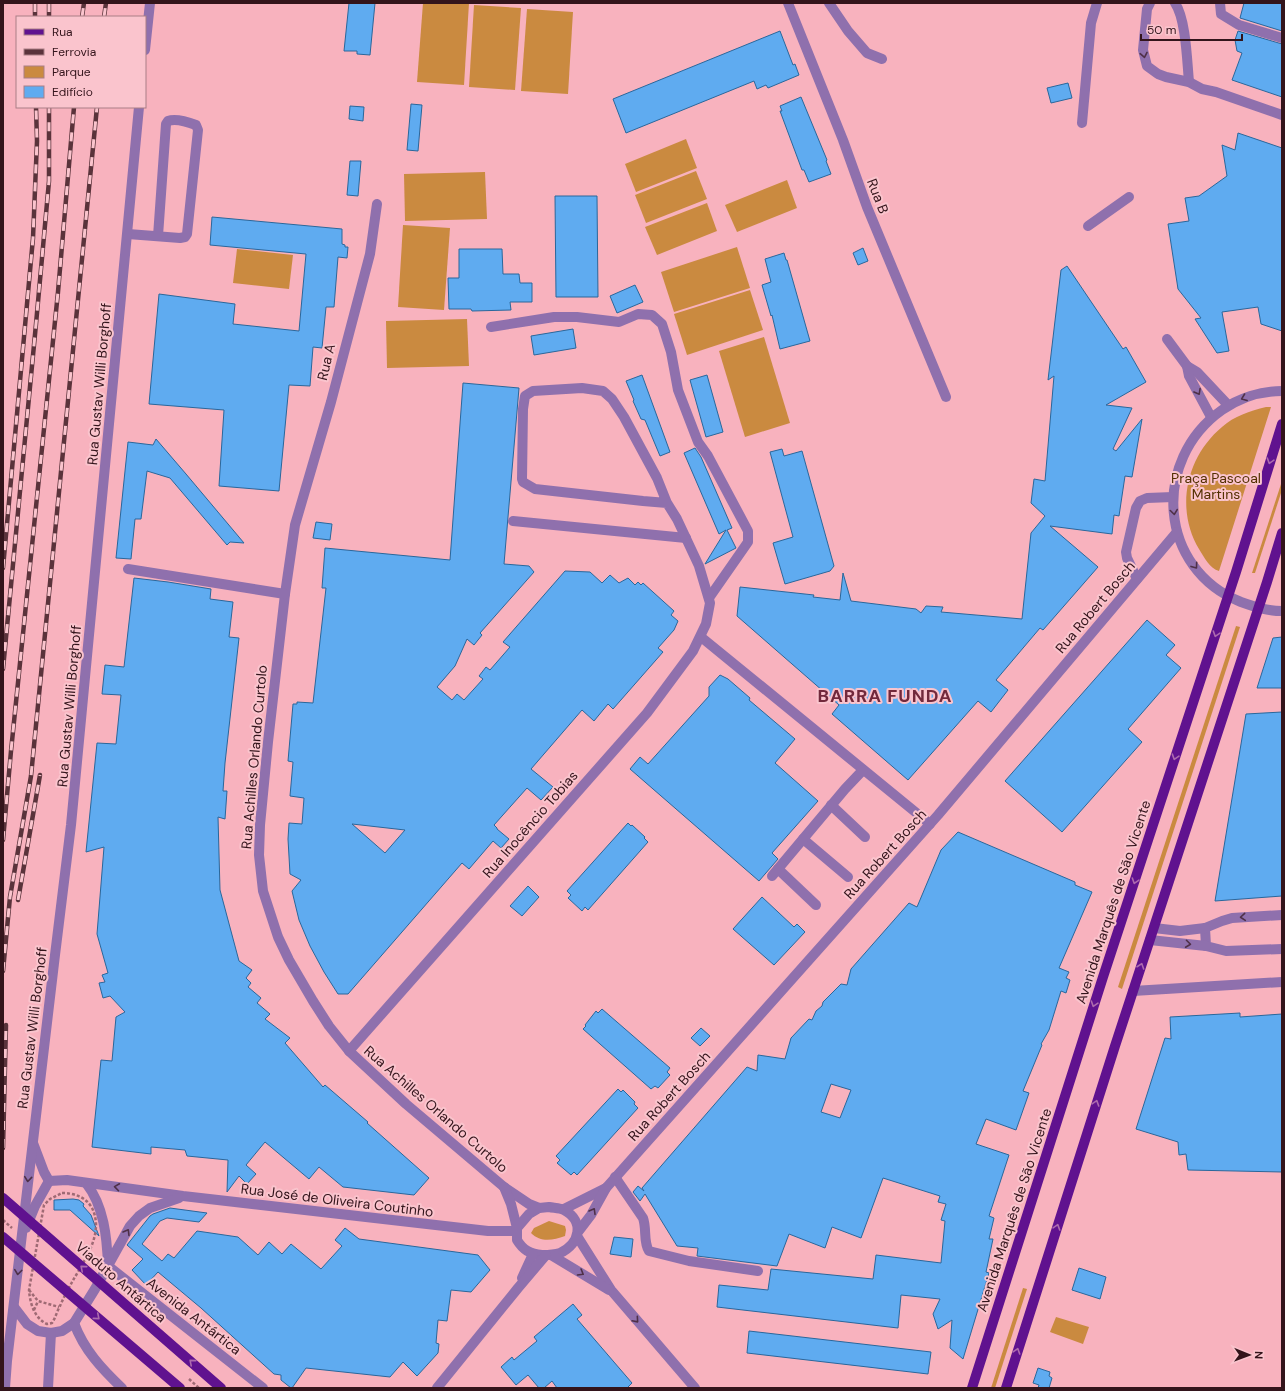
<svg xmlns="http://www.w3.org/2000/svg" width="1285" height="1391" viewBox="0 0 1285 1391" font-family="'DM Sans',sans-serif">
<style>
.green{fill:#ca8a40}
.building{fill:#5fabf0;stroke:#2a679b;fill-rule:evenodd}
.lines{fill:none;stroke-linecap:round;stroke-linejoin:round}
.path{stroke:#9f6a74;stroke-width:2.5;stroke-dasharray:3 2;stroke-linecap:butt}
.minor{stroke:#8f70ad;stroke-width:10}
.major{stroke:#60128f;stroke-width:10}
.rail-casing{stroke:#5a333b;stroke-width:4.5}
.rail{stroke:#fac4cd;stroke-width:3;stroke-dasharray:9;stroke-linecap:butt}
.path-bridge{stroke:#9f6a74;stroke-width:2.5;stroke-dasharray:3 2;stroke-linecap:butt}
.major-bridge{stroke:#60128f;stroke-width:10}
.oneway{stroke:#4f3047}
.oneway2{stroke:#ad6bae}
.labels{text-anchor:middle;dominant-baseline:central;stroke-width:4;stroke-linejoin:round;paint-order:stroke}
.street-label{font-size:14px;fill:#33141b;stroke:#fac4cd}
.park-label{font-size:14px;fill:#533001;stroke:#fac4cd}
.district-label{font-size:18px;font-weight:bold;letter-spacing:1px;fill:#72293c;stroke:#fac4cd}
</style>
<rect width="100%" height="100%" fill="#f8b2be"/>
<g class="green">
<path d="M423,3H469L464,85L417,82Z"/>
<path d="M474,5L521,8L515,90L469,87Z"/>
<path d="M527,9L573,12L568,94L521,91Z"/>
<path d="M686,139L697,168L636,192L625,164Z"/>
<path d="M696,171L707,199L646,223L635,195Z"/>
<path d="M485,172L487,219L405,221L404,174Z"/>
<path d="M787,180L797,208L737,232L725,205Z"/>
<path d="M707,203L717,231L657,255L645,227Z"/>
<path d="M403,225L450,228L444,310L398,307Z"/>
<path d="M737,247L750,288L674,312L661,272Z"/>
<path d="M237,249L293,255L289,289L233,283Z"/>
<path d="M750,290L763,330L687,355L674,314Z"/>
<path d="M467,319L469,366L387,368L386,321Z"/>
<path d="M764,337L790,423L745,437L719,351Z"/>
<path d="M1266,407H1271L1219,571C1210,569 1204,557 1199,549C1175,509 1186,457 1222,427C1234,416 1250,411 1266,407Z"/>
<path d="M1282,481V490L1255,573H1252Z"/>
<path d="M1236,626L1240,627L1122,989L1118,987Z"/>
<path d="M549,1221L565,1226L566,1230L565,1236C553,1240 541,1243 531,1233L534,1228Z"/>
<path d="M1023,1288L1027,1289L995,1388H991Z"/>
<path d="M1056,1317L1089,1327L1083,1344L1050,1332Z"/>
</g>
<g class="building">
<path d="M349,3H375L370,55L357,54V51H344Z"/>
<path d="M1244,3H1282V31L1240,18Z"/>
<path d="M780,31L793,65L795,64L799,75L768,88L766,85L757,89L754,81L626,133L613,99Z"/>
<path d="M1238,31L1282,44V97L1232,80L1242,53L1237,51L1235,40Z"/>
<path d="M1068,83L1072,98L1051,103L1047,88Z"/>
<path d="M801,97L827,160L826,161L831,174L809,182L804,170H802L780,111H782L780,106Z"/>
<path d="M411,104L422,105L418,151L407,150Z"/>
<path d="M350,106L364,107L363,121L349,119Z"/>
<path d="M1238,133L1282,148V331L1261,324L1258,307L1222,312L1229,351L1217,353L1195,319L1201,318L1178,289L1168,224L1189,221L1185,198L1199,196L1227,176L1222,145L1235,150Z"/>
<path d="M350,161H361L358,196L347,195Z"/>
<path d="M555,196H597L598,297H556Z"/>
<path d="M212,217L342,229V244L345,245V247H348L347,258L338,257L334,307H326L322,348L313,347L310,386L289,385L279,491L219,486L224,410L149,404L159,294L235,304L233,324L299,331L306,254L210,245Z"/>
<path d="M863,248L868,261L858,265L853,253Z"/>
<path d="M459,249H502L503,274H519L520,283H532V302H510L511,310L472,311L471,309H449L448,278H459Z"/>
<path d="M784,253L786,260H787L810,341L780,349L772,315L771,316L762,285L771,282L765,259Z"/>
<path d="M1067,266L1123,349L1126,347L1146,382L1106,405L1132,408L1113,449L1116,451L1142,419L1132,477L1125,476L1119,516L1114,515L1112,534L1050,526L1098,567L1043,630L1040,628L996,680L1008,690L991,712L978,701L908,780L832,714L839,705L737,616L740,587L814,595L813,597L840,600L843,573L851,601L916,609L921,613L926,606L943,607L941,612L1022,619L1031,533L1045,516L1031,503L1034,479L1045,481L1054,376L1048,380L1061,270Z"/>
<path d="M635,285L643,302L617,313L610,296Z"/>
<path d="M573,329L576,348L534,355L531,336Z"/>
<path d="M642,375L670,452L660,456L645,420L641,419L633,401L634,400L626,381Z"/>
<path d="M707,375L723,432L706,437L690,380Z"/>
<path d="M463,383L519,388L504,564L529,566L534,572L480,633L482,635L474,645L467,639L455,666L437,687L452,700L457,694L464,700L483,679L479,676L486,667L490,670L510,647L503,642L565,571L590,572L602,583L610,575L619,583L628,578L635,585L638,582L641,585L643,583L674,611L671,615L678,621L674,630L658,648L663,652L613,709L608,704L594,721L582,710L531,769L553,787L541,800L527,788L494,825L497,828V829L509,839L501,848L493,841L469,869L462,863L348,994H338L324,972L310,946L299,920L292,891L301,880L290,874L288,839L289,823L302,824L304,798L290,796L293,762L288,761L293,704H297V702L313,703L326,588H322L325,548L450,560ZM352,824L405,830L385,853Z"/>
<path d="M156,439L186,474L244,543L230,542L227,545L170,478L147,471L141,519H135L131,559L116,558L128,442L153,445Z"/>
<path d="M695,448L701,457L732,528L727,530L736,548L705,564L726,530L719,534L684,453Z"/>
<path d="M782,449L784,456L802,451L834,566L830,571L785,584L773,543L793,537L770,452Z"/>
<path d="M316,522L332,524L330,540L313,538Z"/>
<path d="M134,578L168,582L211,589L210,599L233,602L229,637L239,638L225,763L223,791H227L225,819L218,817L220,890L239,961L252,970L246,978L251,983L248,987L261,998L257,1003L270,1014L265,1019L290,1038L285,1043L323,1087L325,1085L368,1122L367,1123L429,1178L414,1195L343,1187L319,1167L309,1179L265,1142L246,1165L256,1174L247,1184L239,1176L227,1192L228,1160L187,1156L185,1150L151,1147V1154L92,1147L101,1060L112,1061L116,1017L125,1012L110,996L103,998L99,983L105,982L102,975L108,973L97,934L104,847L86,852L97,743L116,744L121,695L102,694L105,665L124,667Z"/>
<path d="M1147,620L1175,645L1166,655L1181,668L1128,729L1142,742L1062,832L1005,781Z"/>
<path d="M1282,637V688H1257L1273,638Z"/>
<path d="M720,675L728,679L750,698L749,700L795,739L775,763L818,801L772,853L778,859L759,881L630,769L640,757L648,764L709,696V687Z"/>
<path d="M1282,712V896L1215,901L1246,714Z"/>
<path d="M628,823L631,826L632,825L645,837L644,838L648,842L588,910L585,907L582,911L568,898L571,895L567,891Z"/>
<path d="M958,832L1075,882V885L1092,892L1059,968L1069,972L1066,978L1070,980L1066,993L1061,991L1049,1030L1041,1044L1042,1045L1023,1091L1029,1093L1016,1130L986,1119L976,1144L1009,1155L989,1216L994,1218L989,1239H993L986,1272L989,1273L963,1359L950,1348L952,1320L938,1329L933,1314L940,1299L901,1295L898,1328L717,1307L719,1285L768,1290L771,1269L873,1279L876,1255L941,1263L945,1221L941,1220L946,1204L938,1202L940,1196L883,1178L861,1238L832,1227L825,1248L789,1234L777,1266L697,1256L698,1248L677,1246L645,1194L640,1201L633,1192L638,1186L644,1191L642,1188L747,1067L757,1071L758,1055L785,1059L791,1038L809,1019L812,1020L816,1011L822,1006L823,1002L841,984L847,985L851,969L909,903L917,907L941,850ZM831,1084L851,1090L840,1118L821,1112Z"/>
<path d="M528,886L539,897L522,916L510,906Z"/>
<path d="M762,897L794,927L797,924L805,932L774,965L733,929Z"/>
<path d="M602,1009L670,1068L667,1072L670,1075L658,1088L655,1086L651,1089L583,1029L586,1026L585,1025L596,1011L598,1013Z"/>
<path d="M1240,1013V1017L1282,1014V1172L1188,1170L1186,1154L1179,1155L1178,1142L1136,1129L1165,1038L1171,1039L1170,1017Z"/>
<path d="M701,1028L710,1036L700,1046L691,1038Z"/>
<path d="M618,1089L621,1092L623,1090L635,1102L634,1104L638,1108L577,1175L574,1172L571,1175L557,1163L560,1160L556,1156Z"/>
<path d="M73,1199L79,1200L84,1204L83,1206L91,1215L99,1236L70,1210H54V1200Z"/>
<path d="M170,1208L207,1213L199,1222L167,1218L160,1221L142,1244L162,1261L168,1254L174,1258L197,1231L238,1237L258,1255L269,1242L282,1254L291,1244L321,1269L342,1246L335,1240L345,1228L359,1239L478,1255L490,1270L471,1292L451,1290L447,1321L438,1320L436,1343L439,1344L438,1353L417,1376L403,1362L390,1377L306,1368L292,1388H291L281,1380V1375L274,1374L201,1308L158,1272L146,1285L132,1270L143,1259L127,1245L150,1216L153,1214Z"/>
<path d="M614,1237L633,1239L631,1257L610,1254Z"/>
<path d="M1079,1268L1106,1277L1100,1299L1072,1290Z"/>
<path d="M573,1304L582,1315L577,1319L632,1383L627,1388H557L552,1381L544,1388H539L528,1375L516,1385L501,1367L512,1357L514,1360L537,1341L534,1337Z"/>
<path d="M749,1331L931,1352L928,1374L747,1353Z"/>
<path d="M1038,1368L1050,1372L1049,1376L1052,1378L1049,1388H1038L1039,1385L1033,1383Z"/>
</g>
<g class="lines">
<g class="path">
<path d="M62,1193C74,1193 86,1197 92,1208C105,1234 83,1262 71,1284C67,1291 63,1299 60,1306C57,1311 56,1317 52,1323L47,1324C34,1318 30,1303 29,1290L44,1205L50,1199Z"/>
<path d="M29,1290L38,1301L59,1307"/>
<path d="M34,1310L38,1301"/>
</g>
<g class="minor">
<path d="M788,3L843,140L867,207L946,397"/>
<path d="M829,3L848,31L867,53L882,59"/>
<path d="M1150,3L1147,9L1143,50L1147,66L1158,74L1166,77L1189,82L1202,89L1216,92L1282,115"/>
<path d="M1175,3C1186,19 1187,61 1189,82"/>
<path d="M1220,3L1221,14L1239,25L1282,38"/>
<path d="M145,50L150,3"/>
<path d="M1082,123L1091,23L1097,3"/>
<path d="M377,204L370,254L331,402L295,525L285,594L268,742L260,825L259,855L263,891L278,937L289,960L313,1001L329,1026L349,1051L406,1104L504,1187L529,1204L539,1208"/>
<path d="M1088,226L1129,197"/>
<path d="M128,234L180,238L185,237L187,234L198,130L196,125C188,122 176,118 168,121L166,124L158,236"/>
<path d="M491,327L554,317H577L619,322L638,314L652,315L662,324L671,352L678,390L698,442L708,456L748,531V542L709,598"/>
<path d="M1167,339L1187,366L1197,372L1228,405"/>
<path d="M1187,366L1189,376L1211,417"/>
<path d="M1282,391C1261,391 1239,398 1222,410C1151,460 1158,569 1241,602C1255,607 1267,611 1282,611"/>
<path d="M513,521L686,538"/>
<path d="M128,569L285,594"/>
<path d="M1137,579L1127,558L1126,552L1136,508L1140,501L1147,498L1173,497"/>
<path d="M701,637L930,824"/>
<path d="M831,805L865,837"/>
<path d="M803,839L848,877"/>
<path d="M778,869L816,905"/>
<path d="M772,876L845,789L863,770"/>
<path d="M1282,915L1232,918L1222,921L1205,928L1206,946L1226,951L1282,949"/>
<path d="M1154,928L1180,931L1205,928"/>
<path d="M1150,940L1206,946"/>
<path d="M1133,991L1282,982"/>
<path d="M349,1051L647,713L693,651L706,624L710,603L699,566L677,519L667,503L657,478L624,417L612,399L603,391L582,388L533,391L525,396L523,409L522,479L523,482L535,489L643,501L667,503"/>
<path d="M33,1143L44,1172L49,1181"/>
<path d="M615,1177L643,1218C647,1229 643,1242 649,1251L689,1261L758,1271"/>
<path d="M49,1181L67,1180L183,1196L488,1231H517"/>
<path d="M86,1183C104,1206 107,1237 108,1266"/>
<path d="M504,1187L511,1204L517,1228"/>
<path d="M549,1207C554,1208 560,1208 564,1210C585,1221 580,1244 560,1253C554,1255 548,1255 542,1255C530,1254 523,1250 517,1240V1228L529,1214L539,1208Z"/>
<path d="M564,1209L606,1188"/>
<path d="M26,1228L35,1206L49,1181"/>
<path d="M578,1232L591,1215L606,1188L938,815L1177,532"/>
<path d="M577,1236L611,1290L695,1388"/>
<path d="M551,1255L609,1290"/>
<path d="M108,1266L263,1388"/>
<path d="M522,1278L533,1254"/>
<path d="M14,1307L27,1324L38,1331L51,1333L62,1331L74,1323L95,1289L130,1226L139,1216L150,1208L179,1198"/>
<path d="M74,1323C84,1350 102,1369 122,1388"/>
<path d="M5,1388L7,1361L55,955L71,825L139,107"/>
<path d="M48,1388L51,1333"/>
<path d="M437,1388L518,1288L546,1255"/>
</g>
<g class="major">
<path d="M972,1388L1103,977L1236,572L1282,424"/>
<path d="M1006,1388L1115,1046L1267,582L1282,533"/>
</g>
<defs>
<g id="rail">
<path d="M35,3V17"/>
<path d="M49,3V17"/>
<path d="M82,17L84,3"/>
<path d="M104,17L106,3"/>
<path d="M3,568L33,238L37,141L36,107"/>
<path d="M3,669L36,324L49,181V107"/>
<path d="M3,840L11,751L58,292L74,107"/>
<path d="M18,900L40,775"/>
<path d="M3,971L10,897L31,776L97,107"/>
<path d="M3,1148L6,1025"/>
</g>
</defs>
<use href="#rail" class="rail-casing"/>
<use href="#rail" class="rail"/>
<g class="path-bridge">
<path d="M3,1220L12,1228"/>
<path d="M189,1379L199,1388"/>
</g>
<g class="major-bridge">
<path d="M3,1198L221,1388"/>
<path d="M3,1237L180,1388"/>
</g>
</g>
<defs><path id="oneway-chevron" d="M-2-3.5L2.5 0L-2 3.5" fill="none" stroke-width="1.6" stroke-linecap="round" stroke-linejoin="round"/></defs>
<g class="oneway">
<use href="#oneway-chevron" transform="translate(1144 55) rotate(79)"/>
<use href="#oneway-chevron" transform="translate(1198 392) rotate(61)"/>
<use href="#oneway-chevron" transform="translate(1244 398) rotate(159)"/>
<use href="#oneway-chevron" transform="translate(1174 512) rotate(82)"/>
<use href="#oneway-chevron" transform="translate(1195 566) rotate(54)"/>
<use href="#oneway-chevron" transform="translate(1243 917) rotate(175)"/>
<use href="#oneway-chevron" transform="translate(1188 944) rotate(7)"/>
<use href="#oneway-chevron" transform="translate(28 1179) rotate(96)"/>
<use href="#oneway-chevron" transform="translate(117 1187) rotate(-172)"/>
<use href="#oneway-chevron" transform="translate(593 1211) rotate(-60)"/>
<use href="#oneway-chevron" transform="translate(127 1232) rotate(-59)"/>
<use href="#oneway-chevron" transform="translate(18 1272) rotate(97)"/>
<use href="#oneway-chevron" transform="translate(581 1273) rotate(31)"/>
<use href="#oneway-chevron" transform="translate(636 1320) rotate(49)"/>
</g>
<g class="oneway2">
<use href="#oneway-chevron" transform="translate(1270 461) rotate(107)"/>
<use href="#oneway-chevron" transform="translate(1216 634) rotate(108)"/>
<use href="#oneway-chevron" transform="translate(1175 757) rotate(108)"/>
<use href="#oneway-chevron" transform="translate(1135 881) rotate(108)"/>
<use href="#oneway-chevron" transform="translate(1141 966) rotate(-71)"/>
<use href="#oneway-chevron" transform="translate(1094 1004) rotate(108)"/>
<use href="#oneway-chevron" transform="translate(1096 1103) rotate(-72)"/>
<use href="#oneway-chevron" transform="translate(1057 1227) rotate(-72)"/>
<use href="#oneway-chevron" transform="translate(83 1268) rotate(-139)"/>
<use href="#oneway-chevron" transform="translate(97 1317) rotate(40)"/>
<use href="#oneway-chevron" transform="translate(1017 1351) rotate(-72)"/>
<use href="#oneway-chevron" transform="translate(192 1362) rotate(-139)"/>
</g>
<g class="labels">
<g class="street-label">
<text transform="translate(878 196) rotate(69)">Rua B</text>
<text transform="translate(326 362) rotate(-76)">Rua A</text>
<text transform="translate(99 384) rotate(-85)">Rua Gustav Willi Borghoff</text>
<text transform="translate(1095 607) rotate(-50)">Rua Robert Bosch</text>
<text transform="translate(69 706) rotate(-85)">Rua Gustav Willi Borghoff</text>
<text transform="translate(254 757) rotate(-85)">Rua Achilles Orlando Curtolo</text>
<text transform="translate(530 824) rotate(-49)">Rua Inocêncio Tobias</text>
<text transform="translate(885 854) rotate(-48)">Rua Robert Bosch</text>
<text transform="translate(1113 902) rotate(-72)">Avenida Marquês de São Vicente</text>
<text transform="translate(32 1028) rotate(-83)">Rua Gustav Willi Borghoff</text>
<text transform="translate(669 1096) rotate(-48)">Rua Robert Bosch</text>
<text transform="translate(436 1109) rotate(41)">Rua Achilles Orlando Curtolo</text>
<text transform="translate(337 1200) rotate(7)">Rua José de Oliveira Coutinho</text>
<text transform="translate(1014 1210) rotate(-72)">Avenida Marquês de São Vicente</text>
<text transform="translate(121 1282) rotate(41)">Viaduto Antártica</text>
<text transform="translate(194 1316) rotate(38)">Avenida Antártica</text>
</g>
<g class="park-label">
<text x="1216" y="478">Praça Pascoal<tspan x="1216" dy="16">Martins</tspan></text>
</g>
<g class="district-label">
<text x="885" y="696">BARRA FUNDA</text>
</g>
</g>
<rect width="1285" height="1391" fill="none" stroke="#33141b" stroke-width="8"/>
<rect x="16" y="16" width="130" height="92" fill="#fac4cd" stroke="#aa7e86"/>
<rect x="24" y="29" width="20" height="6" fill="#60128f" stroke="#aa7e86"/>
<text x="52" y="36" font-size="12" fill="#33141b">Rua</text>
<rect x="24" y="49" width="20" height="6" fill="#5a333b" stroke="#aa7e86"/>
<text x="52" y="56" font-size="12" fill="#33141b">Ferrovia</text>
<rect x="24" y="66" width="20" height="12" fill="#ca8a40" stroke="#aa7e86"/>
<text x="52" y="76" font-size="12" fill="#33141b">Parque</text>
<rect x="24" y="86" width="20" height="12" fill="#5fabf0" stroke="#aa7e86"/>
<text x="52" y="96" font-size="12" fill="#33141b">Edifício</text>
<g transform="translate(1249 1355) rotate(91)" stroke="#fac4cd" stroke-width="3" paint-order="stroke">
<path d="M0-3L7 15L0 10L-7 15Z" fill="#33141b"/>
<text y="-6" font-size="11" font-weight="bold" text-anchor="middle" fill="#33141b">N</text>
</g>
<path d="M1141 34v6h101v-6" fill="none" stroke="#33141b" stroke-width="2"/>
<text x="1147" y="34" font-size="12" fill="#33141b" stroke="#fac4cd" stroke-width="3" paint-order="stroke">50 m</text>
</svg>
